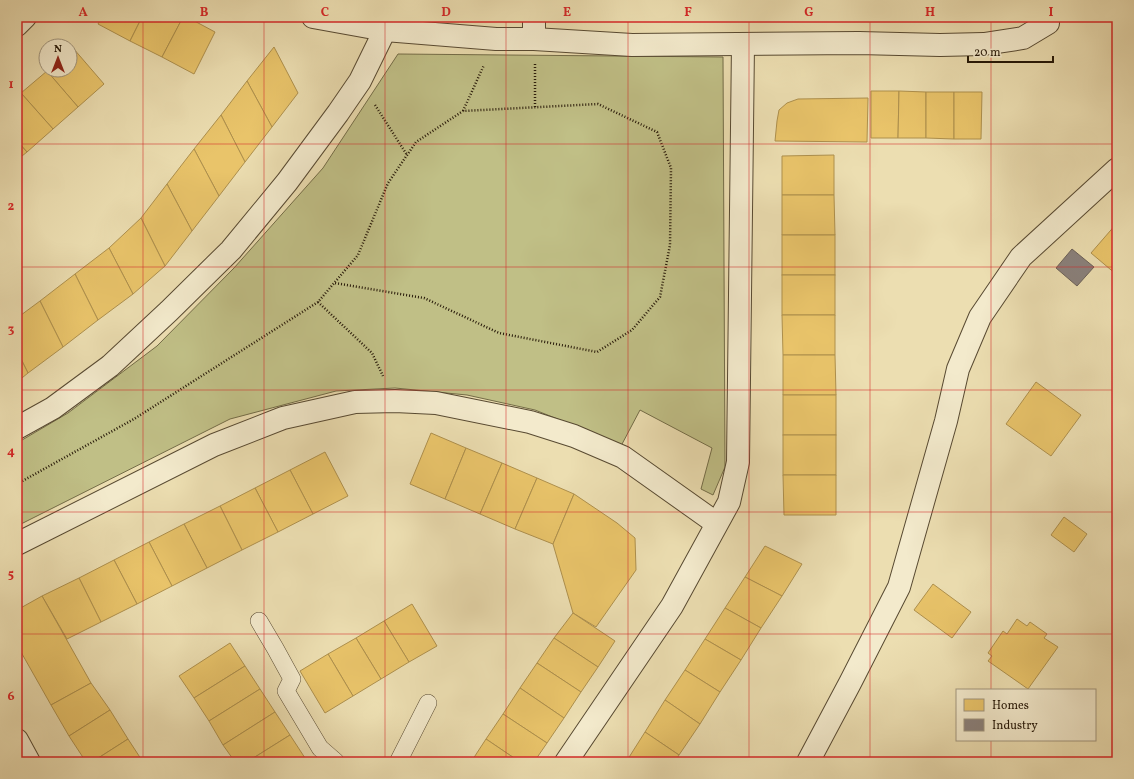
<svg xmlns="http://www.w3.org/2000/svg" width="1134" height="779" viewBox="0 0 1134 779" font-family="Vollkorn,serif">
<style>
.green{fill:#c0bf86;stroke:#736c47}
.homes{fill:#e9c46a;stroke:#ae904d}
.industry{fill:#8a817c;stroke:#6c6259}
.lines{fill:none;stroke-linecap:round;stroke-linejoin:round}
.service-casing{stroke:#584a32;stroke-width:18}
.minor-casing{stroke:#584a32;stroke-width:24}
.path{stroke:#261808;stroke-width:2.5;stroke-dasharray:1 2;stroke-linecap:butt}
.service{stroke:#f3eacc;stroke-width:17}
.minor{stroke:#f3eacc;stroke-width:22}
.grid{fill:none;stroke:#d62828;stroke-width:1;stroke-opacity:0.55}
.neatline{fill:none;stroke:#d62828;stroke-width:1.5}
.grid-label{font-size:13px;text-anchor:middle;font-weight:bold;fill:#d62828}
</style>
<rect width="100%" height="100%" fill="#ecdeb1"/>
<filter id="stains"><feTurbulence type="fractalNoise" baseFrequency=".005" numOctaves="4"/><feColorMatrix values="0 0 0 0 .2 0 0 0 0 .09 0 0 0 0 .02 0 0 0 .5 -.17"/></filter>
<radialGradient id="worn" r=".72"><stop offset=".6" stop-color="#630" stop-opacity="0"/><stop offset="1" stop-color="#630" stop-opacity=".3"/></radialGradient>
<path class="green" d="M398,54L723,57L725,467L713,495L701,489L712,448L640,410L621,446L570,424L535,410L467,395L395,388L336,391L230,419L17,526V443L68,413L157,346L234,268L323,168Z"/>
<g class="homes">
<path d="M102,17H142L130,41L98,24Z"/>
<path d="M142,17H183L162,57L130,41Z"/>
<path d="M183,17H187L215,32L194,74L162,57Z"/>
<path d="M274,47L298,93L272,127L247,81Z"/>
<path d="M73,48L104,84L78,107L47,71L70,70V51Z"/>
<path d="M47,71L78,107L53,129L21,93Z"/>
<path d="M247,81L272,127L245,162L221,115Z"/>
<path d="M871,91H899L898,138H871Z"/>
<path d="M899,91L926,92V138H898Z"/>
<path d="M926,92H954V139L926,138Z"/>
<path d="M954,92H982L981,139H954Z"/>
<path d="M21,93L53,129L27,152L17,141V97Z"/>
<path d="M868,98L867,142L775,141L777,121L779,110L787,103L798,99Z"/>
<path d="M221,115L245,162L219,196L194,149Z"/>
<path d="M17,141L27,152L17,160Z"/>
<path d="M194,149L219,196L192,231L167,184Z"/>
<path d="M834,155V195H782V156Z"/>
<path d="M167,184L192,231L165,266L141,218Z"/>
<path d="M782,195H834L835,235H782Z"/>
<path d="M141,218L165,266L133,294L109,248Z"/>
<path d="M1117,223V275L1091,253Z"/>
<rect x="782" y="235" width="53" height="40"/>
<path d="M109,248L133,294L98,320L75,274Z"/>
<path d="M75,274L98,320L63,347L40,301Z"/>
<rect x="782" y="275" width="53" height="40"/>
<path d="M40,301L63,347L28,373L17,351V318Z"/>
<path d="M782,315H835V355H783Z"/>
<path d="M17,351L28,373L17,382Z"/>
<path d="M783,355H835L836,395H783Z"/>
<path d="M1036,382L1081,415L1051,456L1006,424Z"/>
<rect x="783" y="395" width="53" height="40"/>
<path d="M431,433L466,448L445,499L410,484Z"/>
<rect x="783" y="435" width="53" height="40"/>
<path d="M466,448L502,463L480,514L445,499Z"/>
<path d="M325,452L348,496L313,514L290,470Z"/>
<path d="M502,463L537,478L515,529L480,514Z"/>
<path d="M290,470L313,514L278,532L255,488Z"/>
<path d="M783,475H836V515H784Z"/>
<path d="M537,478L574,494L553,544L515,529Z"/>
<path d="M255,488L278,532L242,550L220,506Z"/>
<path d="M574,494L617,523L635,538L636,570L596,627L573,613L553,544Z"/>
<path d="M220,506L242,550L207,568L184,524Z"/>
<path d="M1064,517L1087,534L1074,552L1051,535Z"/>
<path d="M184,524L207,568L172,586L149,542Z"/>
<path d="M149,542L172,586L137,604L114,560Z"/>
<path d="M765,546L802,564L782,596L745,577Z"/>
<path d="M114,560L137,604L101,622L79,578Z"/>
<path d="M745,577L782,596L761,628L725,608Z"/>
<path d="M79,578L101,622L67,639L42,596Z"/>
<path d="M933,584L971,612L952,638L914,610Z"/>
<path d="M42,596L91,683L51,705L17,645V610Z"/>
<path d="M412,604L437,646L409,662L384,621Z"/>
<path d="M725,608L761,628L741,660L705,639Z"/>
<path d="M573,613L615,641L598,667L554,638Z"/>
<path d="M1017,619L1027,626L1030,622L1047,634L1044,638L1058,647L1028,689L988,661L992,656L988,653L1003,631L1007,634Z"/>
<path d="M384,621L409,662L381,679L356,638Z"/>
<path d="M356,638L381,679L353,696L328,654Z"/>
<path d="M554,638L598,667L581,692L537,663Z"/>
<path d="M705,639L741,660L720,692L685,670Z"/>
<path d="M230,643L245,666L194,698L179,676Z"/>
<path d="M328,654L353,696L325,713L300,671Z"/>
<path d="M537,663L581,692L564,718L520,688Z"/>
<path d="M245,666L260,689L209,721L194,698Z"/>
<path d="M685,670L720,692L700,724L665,700Z"/>
<path d="M91,683L110,710L69,736L51,705Z"/>
<path d="M520,688L564,718L547,743L503,714Z"/>
<path d="M260,689L275,712L223,745L209,721Z"/>
<path d="M665,700L700,724L679,755L645,732Z"/>
<path d="M110,710L128,739L92,762H86L69,736Z"/>
<path d="M275,712L290,735L247,762H235L223,745Z"/>
<path d="M503,714L547,743L534,762H520L486,739Z"/>
<path d="M645,732L679,755L675,762H626Z"/>
<path d="M290,735L305,758L298,762H247Z"/>
<path d="M128,739L143,762H92Z"/>
<path d="M486,739L520,762H471Z"/>
</g>
<path class="industry" d="M1072,249L1094,267L1077,286L1056,268Z"/>
<g class="lines">
<defs>
<g id="service">
<path d="M259,621L275,648L292,679L286,691L320,748L336,762"/>
<path d="M398,762L428,703"/>
</g>
<g id="minor">
<path d="M313,17L385,30L496,39H534L632,45L859,43L940,45L984,44L1023,38L1048,23V17"/>
<path d="M534,17V39"/>
<path d="M17,25L25,17"/>
<path d="M17,428L53,408L110,366L169,311L231,250L287,182L338,113L360,81L385,30"/>
<path d="M17,544L214,445L283,418L355,402L395,401L436,403L530,422L574,436L623,457L716,523"/>
<path d="M17,740L29,762"/>
<path d="M566,762L672,606L729,502L738,462L743,44"/>
<path d="M808,762L850,683L899,587L946,421L958,369L980,317L1021,257L1117,169"/>
</g>
</defs>
<use href="#service" class="service-casing"/>
<use href="#minor" class="minor-casing"/>
<g class="path">
<path d="M535,64V108"/>
<path d="M375,105L407,155"/>
<path d="M463,111L484,65"/>
<path d="M318,302L372,353L383,376"/>
<path d="M17,484L134,419L318,302L358,255L388,183L416,142L463,111L598,104L657,132L671,168L670,245L660,297L632,330L597,352L499,333L424,298L335,283"/>
</g>
<use href="#service" class="service"/>
<use href="#minor" class="minor"/>
</g>
<path class="grid" d="M143,17V762M264,17V762M385,17V762M506,17V762M628,17V762M749,17V762M870,17V762M991,17V690M17,144H1117M17,267H1117M17,390H1117M17,512H1117M17,634H1117M991,740V762"/>
<rect width="1134" height="779" fill="none" stroke="#ecdeb1" stroke-width="44"/>
<rect x="956" y="689" width="140" height="52" fill="#f3eacc" stroke="#a1967e"/>
<rect x="964" y="699" width="20" height="12" fill="#e9c46a" stroke="#a1967e"/>
<text x="992" y="709" font-size="12" fill="#261808">Homes</text>
<rect x="964" y="719" width="20" height="12" fill="#8a817c" stroke="#a1967e"/>
<text x="992" y="729" font-size="12" fill="#261808">Industry</text>
<g transform="translate(58 58)"><circle r="19" fill="#f3eacc" stroke="#a1967e"/>
<path d="M0-3L7 15L0 10L-7 15Z" fill="#8f2418"/>
<text y="-6" font-size="11" font-weight="bold" text-anchor="middle" fill="#261808">N</text>
</g>
<path d="M968 56v6h85v-6" fill="none" stroke="#261808" stroke-width="2"/>
<text x="974" y="56" font-size="12" fill="#261808" stroke="#f3eacc" stroke-width="3" paint-order="stroke">20 m</text>
<rect x="22" y="22" width="1090" height="735" class="neatline"/>
<g class="grid-label">
<text x="83" y="16">A</text>
<text x="204" y="16">B</text>
<text x="325" y="16">C</text>
<text x="446" y="16">D</text>
<text x="567" y="16">E</text>
<text x="688" y="16">F</text>
<text x="809" y="16">G</text>
<text x="930" y="16">H</text>
<text x="1051" y="16">I</text>
<text x="11" y="88">1</text>
<text x="11" y="210">2</text>
<text x="11" y="333">3</text>
<text x="11" y="455">4</text>
<text x="11" y="578">5</text>
<text x="11" y="700">6</text>
</g>
<rect width="100%" height="100%" filter="url(#stains)"/>
<rect width="100%" height="100%" fill="url(#worn)"/>
</svg>
